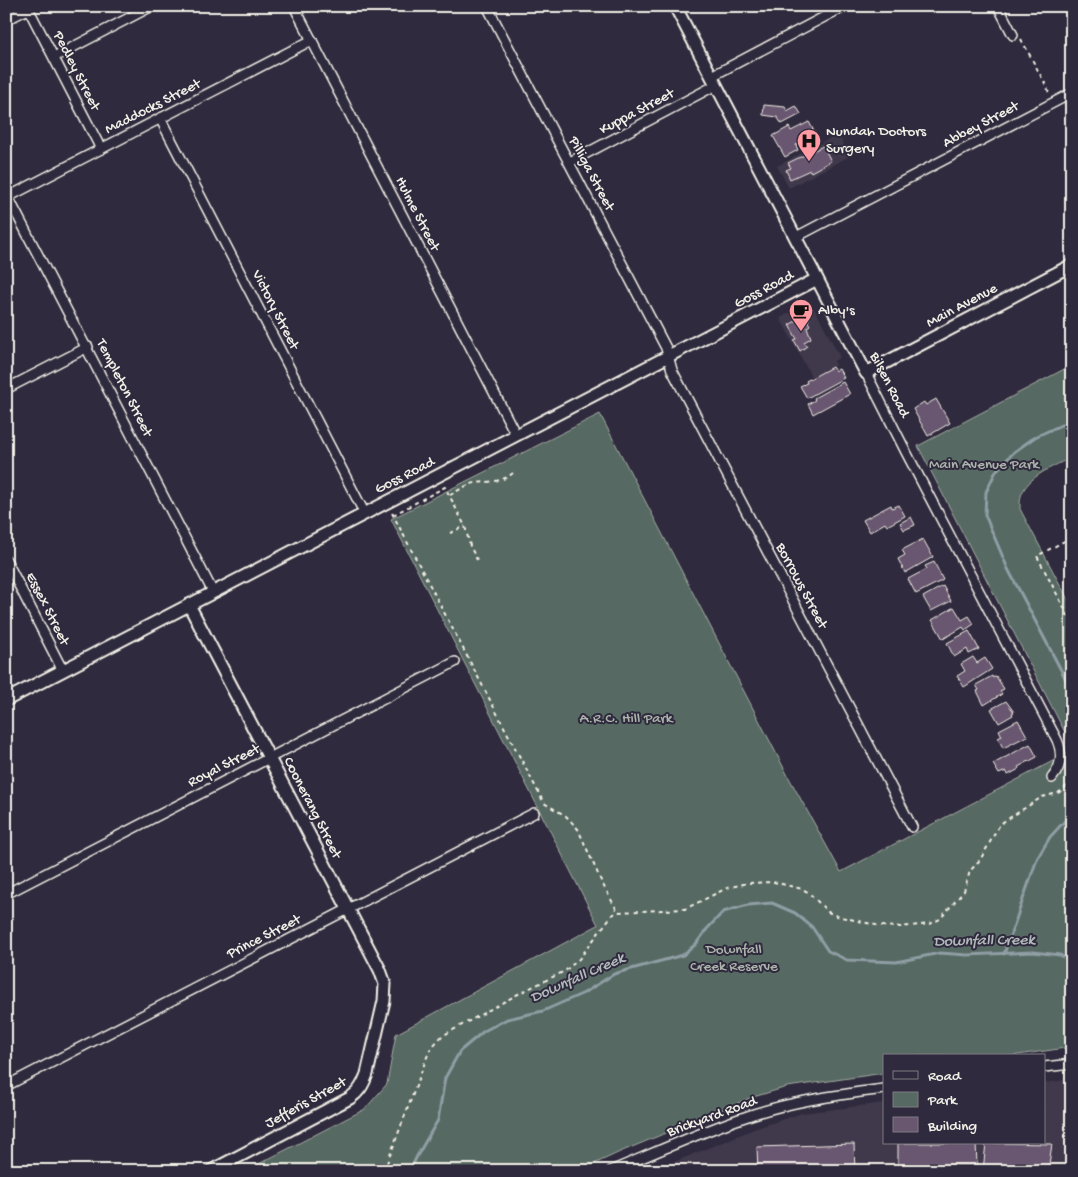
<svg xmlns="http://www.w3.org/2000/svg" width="1078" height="1177" viewBox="0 0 1078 1177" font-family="'Gochi Hand',sans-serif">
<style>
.built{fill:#40384c}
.green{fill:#566962;stroke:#a5ada5}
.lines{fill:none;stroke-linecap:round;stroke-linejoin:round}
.stream{stroke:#909ea5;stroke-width:3}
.building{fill:#695770;stroke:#f4f1e8}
.minor-casing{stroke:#f4f1e8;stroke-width:12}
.tertiary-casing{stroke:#f4f1e8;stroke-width:15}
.path{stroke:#f4f1e8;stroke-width:2;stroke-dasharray:4 4;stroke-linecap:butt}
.minor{stroke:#2f2a3d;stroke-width:9}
.tertiary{stroke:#2f2a3d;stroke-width:11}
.labels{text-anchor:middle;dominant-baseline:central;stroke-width:4;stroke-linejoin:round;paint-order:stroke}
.street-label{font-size:15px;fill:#f4f1e8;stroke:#2f2a3d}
.poi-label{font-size:15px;fill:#f4f1e8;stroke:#2f2a3d;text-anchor:start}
.park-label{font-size:15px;fill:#adb4ac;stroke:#2f2a3d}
.water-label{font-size:16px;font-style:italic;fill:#b2b9bb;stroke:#2f2a3d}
</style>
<rect width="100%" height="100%" fill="#2f2a3d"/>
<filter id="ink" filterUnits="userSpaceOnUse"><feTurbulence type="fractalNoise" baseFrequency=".02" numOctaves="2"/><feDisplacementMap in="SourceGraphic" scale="10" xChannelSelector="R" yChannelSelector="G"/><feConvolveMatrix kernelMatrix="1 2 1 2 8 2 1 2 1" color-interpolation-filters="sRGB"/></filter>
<g filter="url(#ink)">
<g class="built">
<path d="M838,134L850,156L789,188L777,166Z"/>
<path d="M808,305L813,307L817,313L840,357L834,361L836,365L812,378L780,318L802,306Z"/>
<path d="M1072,1079V1171H652L754,1129L802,1113L884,1103V1143H1044V1083Z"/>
</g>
<g class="green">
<path d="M1072,365V457C1055,466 1027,476 1021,496C1020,500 1020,505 1020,509L1072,607V746L918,446Z"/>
<path d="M600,414L788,776L841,872L1072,751V1047L1011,1056H884V1073L787,1087L750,1098L620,1152L579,1171H245L365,1109L387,1084L396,1034L598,925L391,519Z"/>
</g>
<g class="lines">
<g class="stream">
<path d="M1072,420L1035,437L1014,452L996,471L986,492L985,515L1008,569L1072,691"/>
<path d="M1004,954L1037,859L1050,837L1072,813"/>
<path d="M410,1171L417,1156L438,1120L445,1078L460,1051L484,1031L507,1019L543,1011L584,993L614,974L624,971L683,955L696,944L707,929L723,912L748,905L772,903L795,913L812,927L828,951L847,960L896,962L940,953L967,955L1033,952L1060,955L1072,962"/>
</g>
</g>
<g class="building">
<path d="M764,105L785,107L787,111L796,106L801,114L782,124L777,117L763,115Z"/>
<path d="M809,122L816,135L796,145L798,150L785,157L773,136L789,127L791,131Z"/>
<path d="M823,146L831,161L811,172L810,170L790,179L786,170L791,168L788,163Z"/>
<path d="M805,305L812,308L808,322L810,325L807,327L811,338L804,342L807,346L800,351L794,340L797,339L789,325L801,318L795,316L798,308L803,310Z"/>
<path d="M832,367L835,371L839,369L844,378L807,398L800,386L807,383L806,381Z"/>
<path d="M843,382L850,394L813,414L808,404L815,400L814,398Z"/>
<path d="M936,399L950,423L928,436L913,409L924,402L926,405Z"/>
<path d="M891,505L892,508L899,505L905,516L887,526L885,523L870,532L863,520Z"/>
<path d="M911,517L915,525L904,530L900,523Z"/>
<path d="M923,539L933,557L905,573L898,559L905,555L902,550Z"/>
<path d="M934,562L943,580L916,594L908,579L927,569L925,566Z"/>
<path d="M943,586L951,601L931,611L923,597Z"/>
<path d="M954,607L962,620L969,616L974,624L965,630L963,627L943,639L932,620Z"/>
<path d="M969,631L979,649L969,654L967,649L954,657L947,643Z"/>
<path d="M973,657L977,663L985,658L992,669L964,687L957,676L965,671L961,664Z"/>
<path d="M992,676L993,678L996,676L1004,689L1000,691L1002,694L984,705L977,691L979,690L976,685Z"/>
<path d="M1006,701L1014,712L1012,713L1013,715L999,723L991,709Z"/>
<path d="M1018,720L1027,736L1003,748L998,738L1002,736L999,730Z"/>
<path d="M1030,744L1037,757L1018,767L1019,769L1008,775L1006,771L999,774L993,764Z"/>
<path d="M898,1143H976L977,1166H948V1171H898Z"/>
<path d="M986,1143L1052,1144L1048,1171H983Z"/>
<path d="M854,1144L855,1171H758L757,1147Z"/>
</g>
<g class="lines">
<defs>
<g id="minor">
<path d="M27,6L101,149"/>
<path d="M294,6L516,435"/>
<path d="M487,6L666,348L672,370L912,827"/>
<path d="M998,6L1013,35"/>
<path d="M6,20L28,9"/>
<path d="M54,57L152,6"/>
<path d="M712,76L845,6"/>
<path d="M160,118L365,514"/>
<path d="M570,162L716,85"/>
<path d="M8,197L213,592"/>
<path d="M6,198L312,40"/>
<path d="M796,237L1072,93"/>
<path d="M866,373L906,452L1057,740C1063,754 1062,766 1052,778"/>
<path d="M6,389L88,347"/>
<path d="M6,560L63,671"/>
<path d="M6,894L455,662"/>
<path d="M1044,1067L1072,1064"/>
<path d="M6,1086L534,813"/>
<path d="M611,1171C654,1153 696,1134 739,1119C785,1102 836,1095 884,1089"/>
</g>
<g id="tertiary">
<path d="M675,6L866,373L1072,265"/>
<path d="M189,605L380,970L385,984L384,1001L367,1074C363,1085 359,1092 350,1098L211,1171"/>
<path d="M6,700L817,279"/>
</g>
</defs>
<use href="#minor" class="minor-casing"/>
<use href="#tertiary" class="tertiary-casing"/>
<g class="path">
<path d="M1021,39L1047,87L1049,93"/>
<path d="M450,495C458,491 467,484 476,483C490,481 501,483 513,473"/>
<path d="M392,513L544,803L566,816L578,829L602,883L618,912"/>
<path d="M393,515L445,487L465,526L470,546L477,560"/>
<path d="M450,533L465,526"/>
<path d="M1072,537L1037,556L1072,623"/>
<path d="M384,1171L427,1057L431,1048L442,1036L520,993L565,971L579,959L612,915L618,912L685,909L727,888L748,883L774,882L802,889L808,892L828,912L837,916L880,926L900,927L930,924L940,919L964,891L970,871L980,860L1000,824L1042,797L1058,793L1065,788L1072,777"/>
</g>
<use href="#minor" class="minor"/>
<use href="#tertiary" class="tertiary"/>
</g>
</g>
<defs>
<symbol id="hospital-pin" viewBox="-11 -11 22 30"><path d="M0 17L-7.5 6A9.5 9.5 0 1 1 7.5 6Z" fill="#ff9aa2" stroke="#2f2a3d"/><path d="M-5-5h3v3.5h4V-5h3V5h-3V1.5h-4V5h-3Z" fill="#111"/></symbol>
<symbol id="cafe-pin" viewBox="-11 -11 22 30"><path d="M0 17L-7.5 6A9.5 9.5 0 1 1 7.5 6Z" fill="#ff9aa2" stroke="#2f2a3d"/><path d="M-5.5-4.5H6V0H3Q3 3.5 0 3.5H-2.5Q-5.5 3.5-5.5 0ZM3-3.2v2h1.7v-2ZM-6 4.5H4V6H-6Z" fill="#111"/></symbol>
</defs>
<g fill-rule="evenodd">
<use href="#hospital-pin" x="795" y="127" width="28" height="38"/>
<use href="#cafe-pin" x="787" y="297" width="28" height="38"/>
</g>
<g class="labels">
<g class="street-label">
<text transform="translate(76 71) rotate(63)">Pedley Street</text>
<text transform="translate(153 107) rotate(-27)">Maddocks Street</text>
<text transform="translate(637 112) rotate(-28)">Kuppa Street</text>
<text transform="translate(981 125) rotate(-28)">Abbey Street</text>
<text transform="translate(591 174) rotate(62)">Pilliga Street</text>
<text transform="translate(417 214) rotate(63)">Hulme Street</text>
<text transform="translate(764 290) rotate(-28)">Goss Road</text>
<text transform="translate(962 306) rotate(-28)">Main Avenue</text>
<text transform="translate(275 310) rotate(63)">Victory Street</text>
<text transform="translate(889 385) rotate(63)">Bilsen Road</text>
<text transform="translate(124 388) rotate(63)">Templeton Street</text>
<text transform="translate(405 476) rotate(-27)">Goss Road</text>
<text transform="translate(801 586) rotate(62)">Borrows Street</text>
<text transform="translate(47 609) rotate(63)">Essex Street</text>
<text transform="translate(224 766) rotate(-27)">Royal Street</text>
<text transform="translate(312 808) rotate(63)">Coonerang Street</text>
<text transform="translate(264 937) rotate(-27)">Prince Street</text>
<text transform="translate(306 1103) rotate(-29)">Jefferis Street</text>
<text transform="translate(712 1117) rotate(-20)">Brickyard Road</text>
</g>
<g class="poi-label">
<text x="826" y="132">Nundah Doctors<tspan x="826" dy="17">Surgery</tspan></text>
<text x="818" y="311">Alby's</text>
</g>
<g class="park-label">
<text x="984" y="465">Main Avenue Park</text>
<text x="626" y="719">A.R.C. Hill Park</text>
<text x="734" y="950">Downfall<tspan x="734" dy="17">Creek Reserve</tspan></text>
</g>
<g class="water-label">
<text transform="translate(984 942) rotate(-1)">Downfall Creek</text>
<text transform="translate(578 979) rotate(-24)">Downfall Creek</text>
</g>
</g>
<rect width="1078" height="1177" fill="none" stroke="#2f2a3d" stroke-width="25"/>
<rect x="12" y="12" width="1053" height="1152" fill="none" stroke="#f4f1e8" stroke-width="2" filter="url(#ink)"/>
<rect x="883" y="1054" width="162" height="90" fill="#2f2a3d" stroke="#7e7a81"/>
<rect x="893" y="1071" width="25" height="8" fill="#2f2a3d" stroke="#7e7a81"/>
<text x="928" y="1080" font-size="15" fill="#f4f1e8">Road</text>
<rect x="893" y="1092" width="25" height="15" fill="#566962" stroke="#7e7a81"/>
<text x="928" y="1104" font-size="15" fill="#f4f1e8">Park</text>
<rect x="893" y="1117" width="25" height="15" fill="#695770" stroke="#7e7a81"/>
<text x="928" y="1130" font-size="15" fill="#f4f1e8">Building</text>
</svg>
